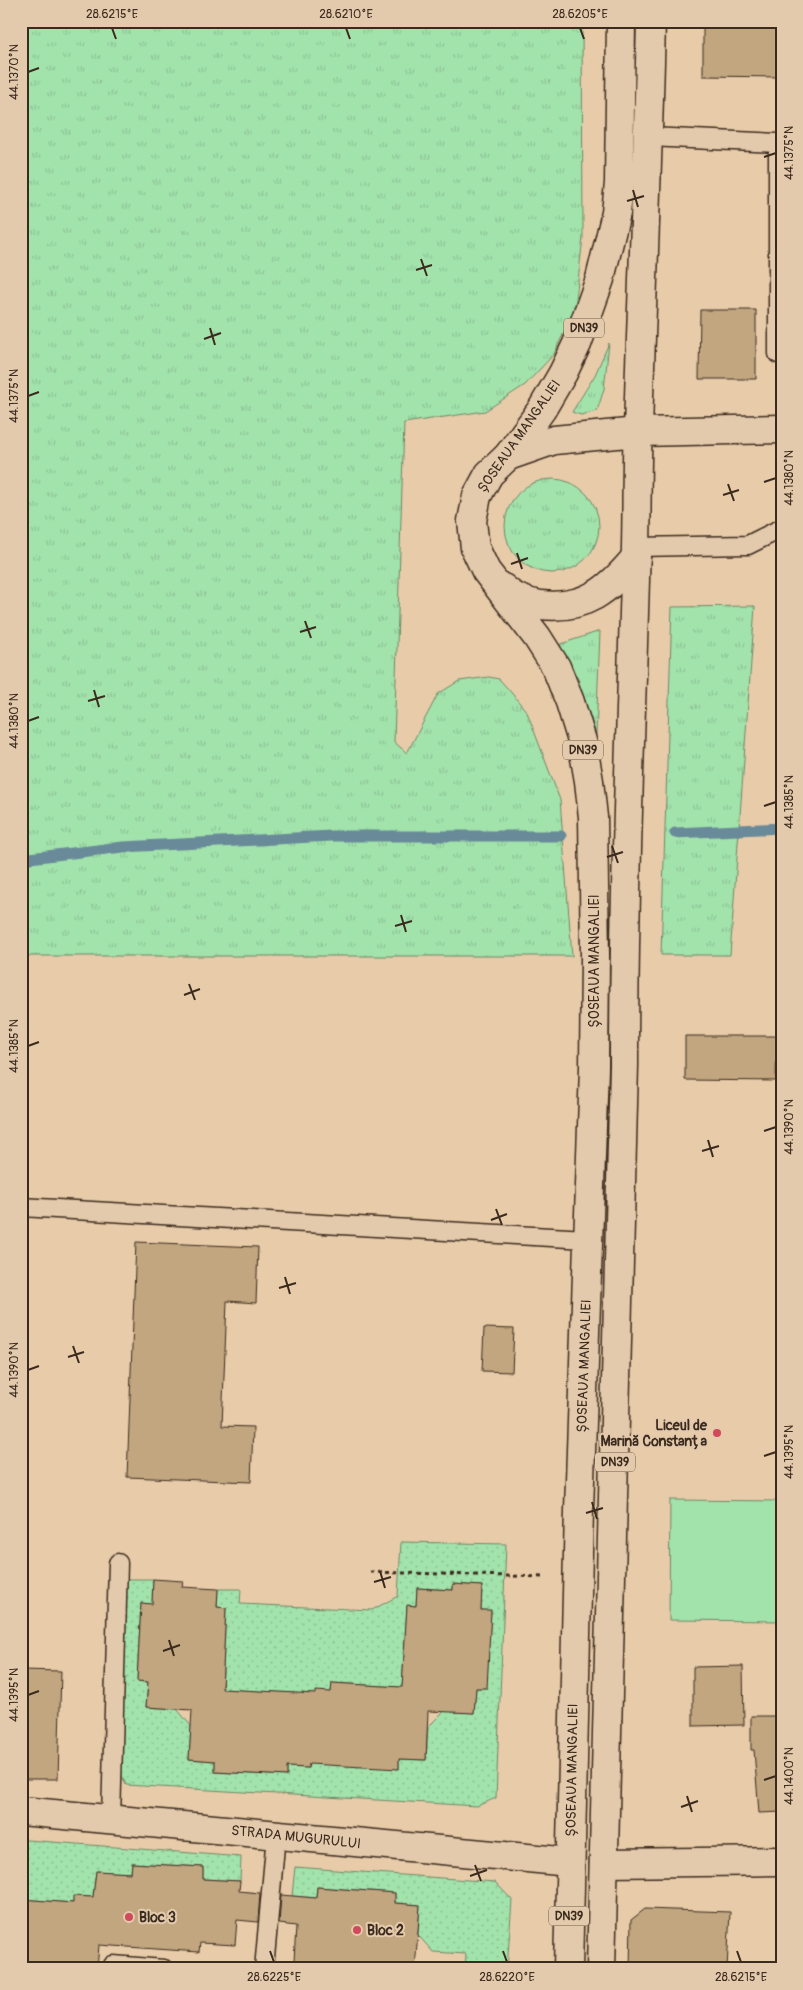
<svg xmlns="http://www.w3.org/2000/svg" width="803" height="1990" viewBox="0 0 803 1990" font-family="Pangolin,sans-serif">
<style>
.grass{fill:url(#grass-tufts);stroke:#6e8665}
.garden{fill:url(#garden-dots);stroke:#6e8665}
.pitch{fill:#a2e3ac;stroke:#6e8665}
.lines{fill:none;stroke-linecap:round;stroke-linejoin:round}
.stream{stroke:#698a98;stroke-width:11}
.building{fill:#c1a680;stroke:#3b2a1e}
.lane-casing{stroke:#3b2a1e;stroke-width:21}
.street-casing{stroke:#3b2a1e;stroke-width:31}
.secondary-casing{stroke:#3b2a1e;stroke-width:31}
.primary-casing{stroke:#3b2a1e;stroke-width:31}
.path{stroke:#3b2a1e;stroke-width:3;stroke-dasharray:4 4;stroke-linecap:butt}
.lane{stroke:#e4caac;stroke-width:18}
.street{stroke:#e4caac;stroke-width:28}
.secondary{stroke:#e4caac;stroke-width:28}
.primary{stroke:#e4caac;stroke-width:28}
.ticks{fill:none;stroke:#3b2a1e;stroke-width:2}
.poi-dot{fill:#d1495b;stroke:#e4caac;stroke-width:2}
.labels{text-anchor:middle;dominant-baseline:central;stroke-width:4;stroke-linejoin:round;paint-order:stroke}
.shield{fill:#e4caac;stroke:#6e5a49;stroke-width:1}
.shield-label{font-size:12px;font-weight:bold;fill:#3b2a1e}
.street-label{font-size:14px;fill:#3b2a1e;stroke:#e4caac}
.poi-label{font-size:14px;font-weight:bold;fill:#3b2a1e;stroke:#e4caac;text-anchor:start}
.neatline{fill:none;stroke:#3b2a1e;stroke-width:2}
.ticks-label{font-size:12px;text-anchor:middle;fill:#3b2a1e}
</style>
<defs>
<pattern id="grass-tufts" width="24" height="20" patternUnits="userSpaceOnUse" patternTransform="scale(1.25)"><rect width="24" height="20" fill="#a2e3ac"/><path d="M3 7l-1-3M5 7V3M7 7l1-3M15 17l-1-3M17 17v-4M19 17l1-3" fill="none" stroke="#8cc394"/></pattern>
<pattern id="garden-dots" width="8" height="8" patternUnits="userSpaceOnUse" patternTransform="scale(1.25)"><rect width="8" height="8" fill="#a2e3ac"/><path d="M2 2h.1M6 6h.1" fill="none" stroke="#8cc394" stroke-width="1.8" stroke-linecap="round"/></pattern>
</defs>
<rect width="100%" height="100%" fill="#e8cca9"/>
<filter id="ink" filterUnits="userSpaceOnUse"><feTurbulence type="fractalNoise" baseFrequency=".02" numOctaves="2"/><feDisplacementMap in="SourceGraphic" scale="10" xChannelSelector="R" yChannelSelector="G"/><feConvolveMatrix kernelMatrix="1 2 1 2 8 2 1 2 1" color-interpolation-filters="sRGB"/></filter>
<g filter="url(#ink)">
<g class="grass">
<path d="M21,21H582L583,237L575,308L554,354L525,385L485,411L404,423L394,742L407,753L438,694L459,681L489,677L499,679L509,690L527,712L560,800L572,956H21Z"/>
<path d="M609,343L604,389L597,411L581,415L572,412L595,375Z"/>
<circle cx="552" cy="526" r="47"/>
<path d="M755,606L730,955H661L672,607Z"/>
<path d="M600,631L596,735L578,679L558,645Z"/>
</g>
<g class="garden">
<path d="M401,1542L506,1544L496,1798L477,1806L126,1785L120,1771L127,1579H153L152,1604H141L137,1681L148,1682L146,1707L177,1709L191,1726L189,1759L215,1761V1772L287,1776V1767L308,1768L309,1756L399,1769V1759L426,1760L428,1727L444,1711L474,1713L476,1688H486L491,1611L481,1610L482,1586L453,1584V1590L417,1588L416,1606H407L402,1687L332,1683L331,1692L316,1704L291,1693L222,1689L226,1608L217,1607L218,1589H241L240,1604L372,1610L398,1596Z"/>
<path d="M27,1840L241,1857L240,1881L203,1879V1867L132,1863L131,1873L96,1871L93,1897L74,1896L73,1903L21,1899V1841Z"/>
<path d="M295,1867L495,1882L512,1900L507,1969H465L466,1954L433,1952L418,1935L420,1905L395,1903V1893L317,1887L316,1898L292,1896Z"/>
</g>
<path class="pitch" d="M670,1500L782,1501V1621L669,1620Z"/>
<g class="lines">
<g class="stream">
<path d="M675,833L782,828"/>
<path d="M21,859L123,847L331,836H561"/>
</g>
</g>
<g class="building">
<path d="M703,21H782V77L703,76Z"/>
<path d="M700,310H756V379H699Z"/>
<path d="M685,1036H777L776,1081L685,1080Z"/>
<path d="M136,1242L258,1247L256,1303L227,1301L222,1426L253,1427L251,1482L127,1477Z"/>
<path d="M484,1328L514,1329L512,1372L482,1371Z"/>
<path d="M153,1579L183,1581L182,1587L218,1589L217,1607L226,1608L222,1689L316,1694V1691L331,1692L332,1683L402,1687L407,1605L416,1606L417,1588L453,1590V1584L482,1586L481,1610H491L487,1688H476L474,1713L428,1711L426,1760L399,1759V1769L309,1764L308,1768L287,1767V1776L215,1772V1761L189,1759L192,1710L146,1707L148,1682L137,1681L141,1603L152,1604Z"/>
<path d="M743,1666L744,1725L693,1726V1667Z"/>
<path d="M22,1670L61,1671L58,1779H21Z"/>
<path d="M751,1716H782V1812L759,1813L754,1750H751Z"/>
<path d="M132,1863L203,1867V1879L240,1881L239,1891L260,1893L258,1922L237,1920L235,1945L200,1943L199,1952L99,1945L97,1969H21V1899L73,1903V1896L93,1897L96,1871L131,1873Z"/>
<path d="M317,1887L395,1893V1903L420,1905L415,1969H311L312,1963L294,1961L296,1926L279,1924L281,1895L316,1898Z"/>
<path d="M645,1909L730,1912L727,1969H630L631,1920Z"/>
</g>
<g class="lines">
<defs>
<g id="lane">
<path d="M649,137L778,143V354"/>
<path d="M636,547L748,545L782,528"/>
<path d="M21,1207L587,1239"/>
<path d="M111,1819L118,1563"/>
<path d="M113,1965L164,1969"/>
<path d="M264,1969L276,1835"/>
</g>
<g id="street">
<path d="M21,1811L570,1862"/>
<path d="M604,1863L782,1861"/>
</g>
<path id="secondary" d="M638,432L782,429"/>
<g id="primary">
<path d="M508,456L554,440L638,432"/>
<path d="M503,588C513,598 527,603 541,605C585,610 609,590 636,557"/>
<path d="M568,1969L579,1510L594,1067L595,956L593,817L589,781L582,741L570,702L556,667L537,637L486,571L475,548L472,521L477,496L489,474L508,456L542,409L563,373L577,344L600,279L616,213L619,183L621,21"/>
<path d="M601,1969L624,1065C624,892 631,719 636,546C637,507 636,469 638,430C642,294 648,158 651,21"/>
</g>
</defs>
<use href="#lane" class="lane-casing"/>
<use href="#street" class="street-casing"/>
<use href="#secondary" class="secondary-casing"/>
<use href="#primary" class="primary-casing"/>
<path class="path" d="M370,1572L545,1577"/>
<use href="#lane" class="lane"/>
<use href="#street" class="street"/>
<use href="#secondary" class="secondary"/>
<use href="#primary" class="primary"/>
</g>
</g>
<path class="ticks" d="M112,28L116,39M346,28L350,39M580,28L584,39M28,72L39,68M764,157L776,153M633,190L638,207M627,201L644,196M421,259L427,276M416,270L432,265M210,328L215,345M204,339L221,333M28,396L39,392M764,482L776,478M728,484L734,501M723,495L739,490M517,553L522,569M511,564L528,558M305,621L311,638M300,632L316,627M94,690L99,707M88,701L105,696M28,721L39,717M764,806L776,802M612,846L618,863M607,857L623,852M401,915L406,932M395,926L412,921M189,984L195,1000M184,995L200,989M28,1046L39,1042M764,1131L776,1127M708,1140L713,1157M702,1151L719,1146M496,1209L502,1225M491,1220L507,1214M285,1277L290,1294M279,1288L296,1283M73,1346L79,1363M68,1357L84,1352M28,1370L39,1366M764,1456L776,1452M592,1502L597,1519M586,1513L603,1508M380,1571L385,1588M374,1582L391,1577M169,1640L174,1656M163,1651L180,1645M28,1695L39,1691M764,1780L776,1776M687,1796L692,1812M681,1807L698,1801M475,1865L481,1881M470,1876L487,1870M270,1951L274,1962M503,1951L507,1962M737,1951L741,1962"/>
<g class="poi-dot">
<circle cx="717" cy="1433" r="5"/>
<circle cx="129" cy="1917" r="5"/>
<circle cx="357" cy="1930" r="5"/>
</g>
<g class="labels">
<g class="shield">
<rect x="564" y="318.5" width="40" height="19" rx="4"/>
<rect x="563" y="740.5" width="40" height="19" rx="4"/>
<rect x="595" y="1452.5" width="40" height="19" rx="4"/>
<rect x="549" y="1906.5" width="40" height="19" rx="4"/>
</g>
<g class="shield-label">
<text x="584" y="328">DN39</text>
<text x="583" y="750">DN39</text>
<text x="615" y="1462">DN39</text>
<text x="569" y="1916">DN39</text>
</g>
<g class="street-label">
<text transform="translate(519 436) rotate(-55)">ȘOSEAUA MANGALIEI</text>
<text transform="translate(594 961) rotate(-90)">ȘOSEAUA MANGALIEI</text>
<text transform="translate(584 1366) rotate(-88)">ȘOSEAUA MANGALIEI</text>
<text transform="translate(572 1770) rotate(-89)">ȘOSEAUA MANGALIEI</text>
<text transform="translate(296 1837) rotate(6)">STRADA MUGURULUI</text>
</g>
<g class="poi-label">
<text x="707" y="1425" text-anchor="end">Liceul de<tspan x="707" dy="16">Marină Constanța</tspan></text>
<text x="139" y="1917">Bloc 3</text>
<text x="367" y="1930">Bloc 2</text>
</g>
</g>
<rect width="803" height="1990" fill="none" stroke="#e4caac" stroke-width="55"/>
<rect x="28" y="28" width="748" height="1934" class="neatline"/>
<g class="ticks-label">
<text x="112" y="18">28.6215°E</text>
<text x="346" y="18">28.6210°E</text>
<text x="580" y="18">28.6205°E</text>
<text transform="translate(14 72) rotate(-90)" y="4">44.1370°N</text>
<text transform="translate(789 153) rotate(-90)" y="4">44.1375°N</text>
<text transform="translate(14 396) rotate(-90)" y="4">44.1375°N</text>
<text transform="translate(789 478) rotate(-90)" y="4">44.1380°N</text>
<text transform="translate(14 721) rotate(-90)" y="4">44.1380°N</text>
<text transform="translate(789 802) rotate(-90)" y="4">44.1385°N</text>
<text transform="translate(14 1046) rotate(-90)" y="4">44.1385°N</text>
<text transform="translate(789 1127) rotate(-90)" y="4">44.1390°N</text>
<text transform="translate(14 1370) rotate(-90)" y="4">44.1390°N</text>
<text transform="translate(789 1452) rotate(-90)" y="4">44.1395°N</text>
<text transform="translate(14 1695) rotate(-90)" y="4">44.1395°N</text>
<text transform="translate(789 1776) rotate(-90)" y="4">44.1400°N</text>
<text x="274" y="1981">28.6225°E</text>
<text x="507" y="1981">28.6220°E</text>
<text x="741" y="1981">28.6215°E</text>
</g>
</svg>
